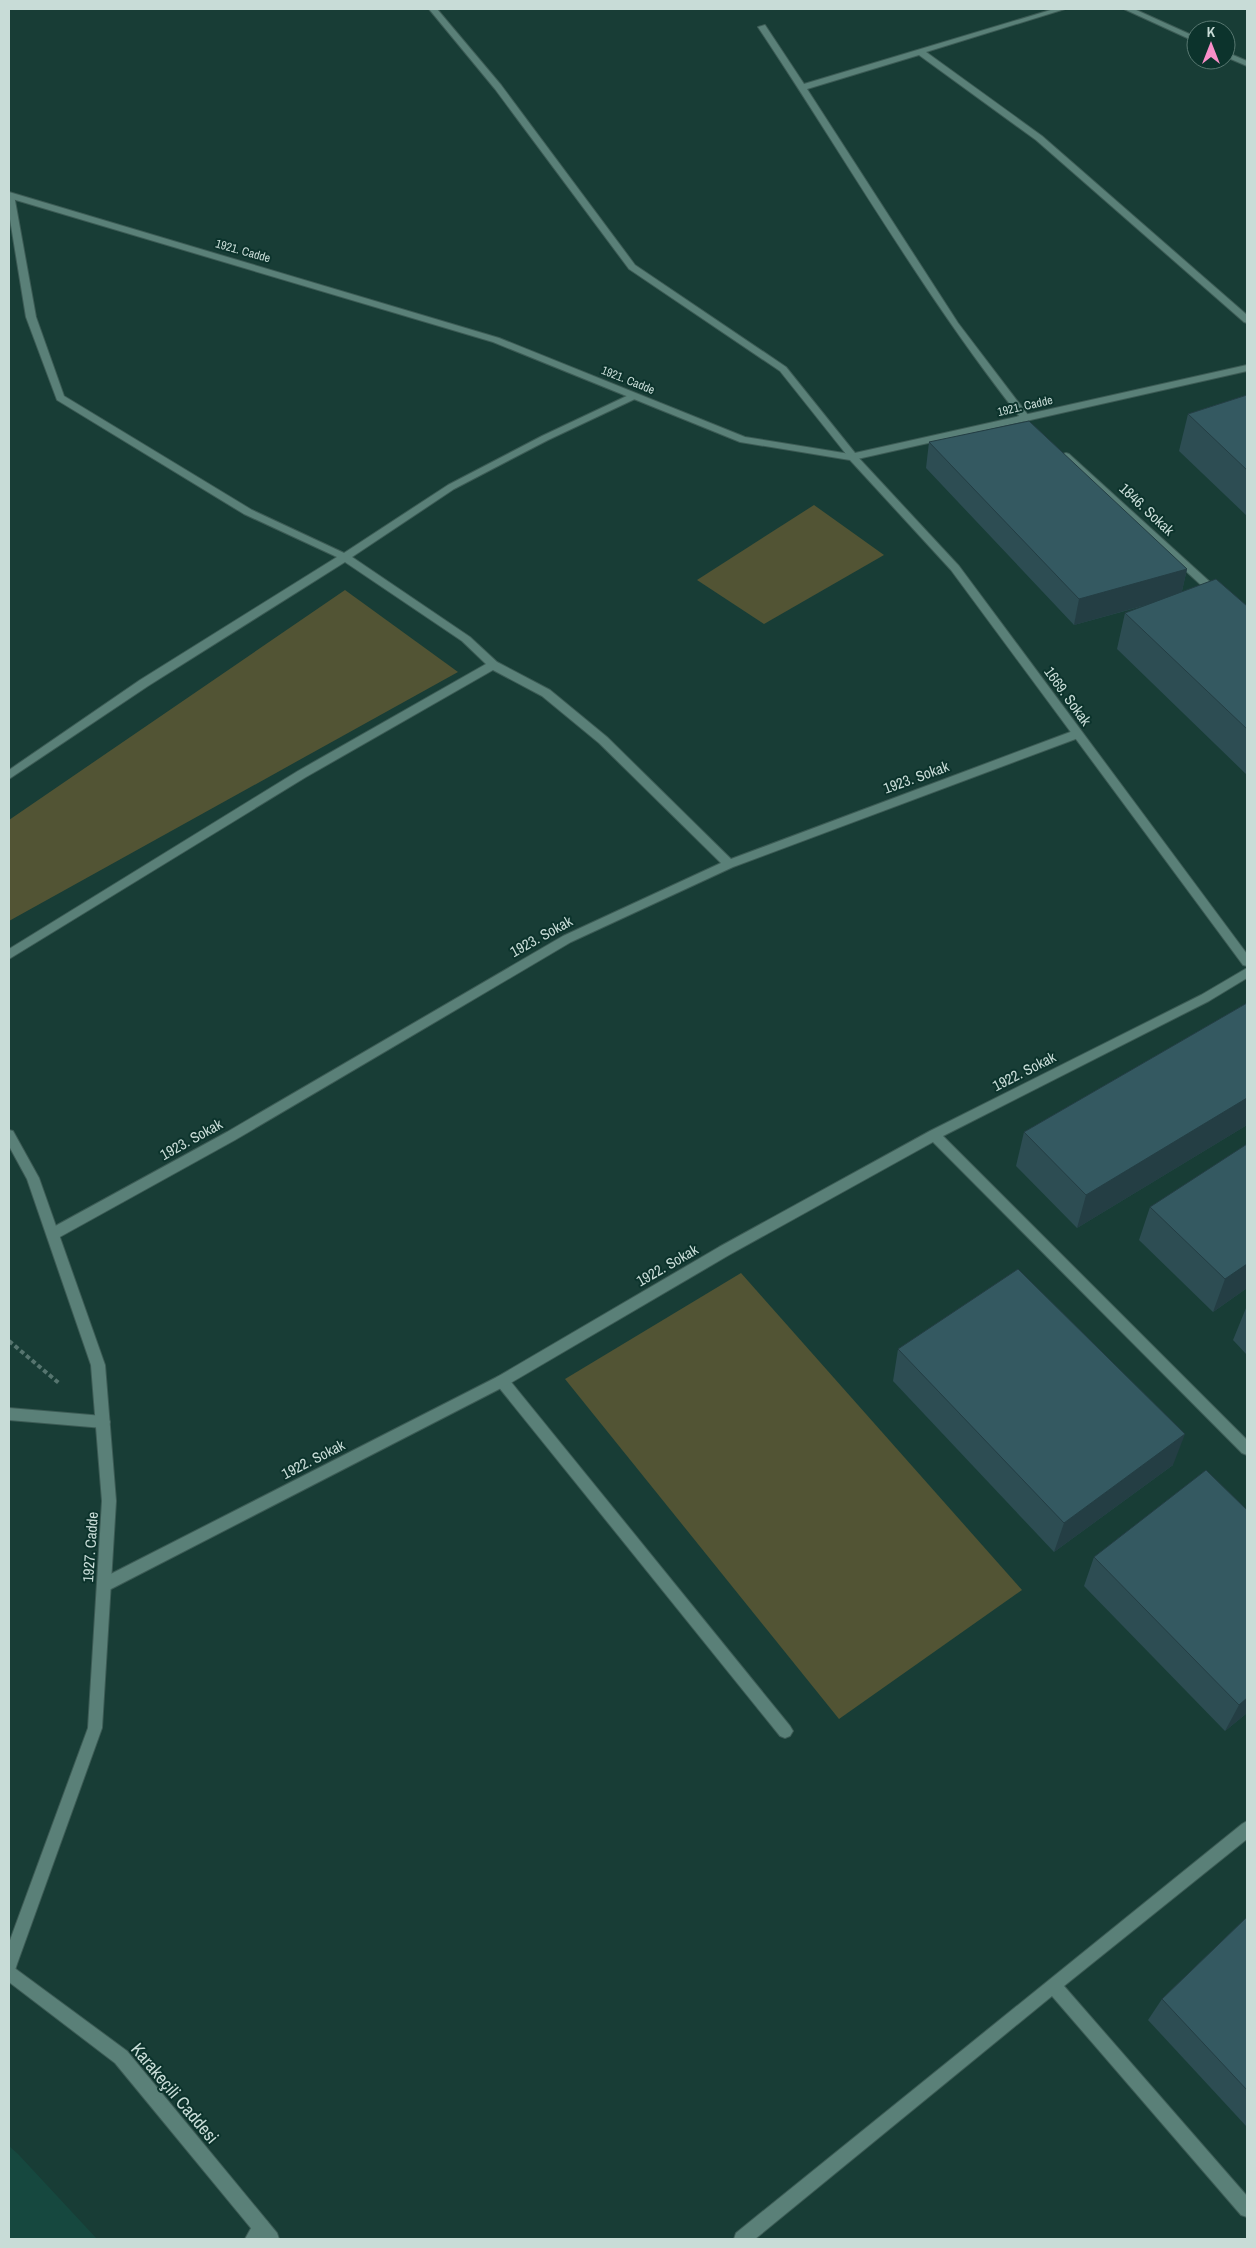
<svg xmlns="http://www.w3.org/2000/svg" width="1256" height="2248" viewBox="0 0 1256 2248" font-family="'Archivo Narrow',sans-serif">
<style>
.built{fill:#16483f}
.green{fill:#525434}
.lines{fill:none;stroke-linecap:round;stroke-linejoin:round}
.service-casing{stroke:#3c5b55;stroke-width:2}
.minor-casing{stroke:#3c5b55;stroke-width:2}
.tertiary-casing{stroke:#3c5b55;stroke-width:2}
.secondary-casing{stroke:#3c5b55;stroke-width:2}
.path{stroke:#56756f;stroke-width:4;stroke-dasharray:4.5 3;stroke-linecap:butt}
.service{fill:#5a8078;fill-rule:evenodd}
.minor{fill:#5a8078;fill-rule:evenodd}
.tertiary{fill:#5a8078;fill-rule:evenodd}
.secondary{fill:#5a8078;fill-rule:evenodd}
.wall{fill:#2d4d53}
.shaded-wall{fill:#243e44}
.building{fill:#345961;stroke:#243e44}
.labels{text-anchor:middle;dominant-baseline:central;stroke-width:4;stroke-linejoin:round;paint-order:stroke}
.far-street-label{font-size:12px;fill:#c8dcd7;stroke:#0c332c}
.street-label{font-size:15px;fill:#c8dcd7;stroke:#0c332c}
.near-street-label{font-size:18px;fill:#c8dcd7;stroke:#0c332c}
</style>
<rect width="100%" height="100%" fill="#183d36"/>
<path class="built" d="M9,2146L18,2154L97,2239H9Z"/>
<g class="green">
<path d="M814,505L884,555L764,624L697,580Z"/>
<path d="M345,590L458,672L9,921V820Z"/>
<path d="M741,1273L1022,1590L839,1719L565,1379Z"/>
</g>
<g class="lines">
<defs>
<g id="service">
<path d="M1054,9H1065L926,52L1042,136L1247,315V323L1244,322L1036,140L919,55L807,89L958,323L1031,419L1026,422L1023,421C924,296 846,159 758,27L765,25L804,84Z"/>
<path d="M502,1375L507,1377L790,1726L793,1731L790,1736L785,1738L780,1736L497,1385L495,1381L497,1377Z"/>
</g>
<g id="minor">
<path d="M429,9H437L501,85L635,265L786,367L855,453L1247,365V371L853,460L850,459L780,371L629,269L495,89Z"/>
<path d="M9,193L14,195L36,317L64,396L252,510L344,553L448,485L542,436L631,394H637V398L548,440L454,489L352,557L470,637L497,662L550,690L607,737L731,859L1073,731L1077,730L1082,734L1081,737L733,867L571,942L235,1140L58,1238L53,1239L48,1238L47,1234L48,1230L227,1132L563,936L721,863L599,743L542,696L493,670L306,777L9,959V949L298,771L486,664L462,641L345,562L148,686L9,779V770L140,680L337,557L244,514L57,400L26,317L9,213Z"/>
<path d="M1066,453L1069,454L1221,592V596H1213L1063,458V454Z"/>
<path d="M1247,968V978L1209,1001L943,1136L1247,1440V1455L1242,1453L933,1142L729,1255L507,1385L109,1590L104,1592L99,1590L97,1585L99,1580L497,1377L719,1247L930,1131L1201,995Z"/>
<path d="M9,1408L103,1416L108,1418L110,1422L108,1426L103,1428L9,1420Z"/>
<path d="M1247,1821V1839L1064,1986L1247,2196V2217L1241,2215L1052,1996L755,2239H734L736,2233L1242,1824Z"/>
<path d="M261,2218L267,2221L270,2227L263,2239H245L255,2221Z"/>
</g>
<g id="tertiary">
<path d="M9,192L499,338L745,437L856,455L959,566L1247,954V966L1243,965L951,570L850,460L740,442L493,342L9,198Z"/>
<path d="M9,1130L13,1131L39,1178L105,1365L116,1501L102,1728L17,1964L15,1970L9,1972V1943L88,1728L102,1501L91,1365L27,1179L9,1146Z"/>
</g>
<g id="secondary">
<path d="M1124,9H1134L1196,37V42Z"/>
<path d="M1226,52L1247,61V66L1226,57Z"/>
<path d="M9,1964L127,2051L277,2233L279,2239H260L115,2063L9,1982Z"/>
</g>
</defs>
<use href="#service" class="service-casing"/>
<use href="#minor" class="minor-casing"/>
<use href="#tertiary" class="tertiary-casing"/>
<use href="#secondary" class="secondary-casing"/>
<path class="path" d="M9,1341L60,1384"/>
<use href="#service" class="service"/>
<use href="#minor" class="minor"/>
<use href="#tertiary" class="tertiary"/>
<use href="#secondary" class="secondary"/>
</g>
<g class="wall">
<path d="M1247,395V516L1179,451L1188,414Z"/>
<path d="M929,442L1187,569L1182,591L1247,606V775L1117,649L1125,613L1147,605L1074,625L926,468Z"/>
<path d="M1247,1003V1125L1077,1228L1016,1166L1024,1132Z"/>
<path d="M1150,1207L1247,1288L1213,1312L1139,1240Z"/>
<path d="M1247,1307V1355L1233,1340L1246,1308Z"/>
<path d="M898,1349L1173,1465L1054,1552L893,1381Z"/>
<path d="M1247,1510V1713L1225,1731L1084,1586L1094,1557Z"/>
<path d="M1247,1917V2127L1148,2020L1162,1999Z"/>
</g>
<g class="shaded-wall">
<path d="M1187,569L1181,595L1074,625L1079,599Z"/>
<path d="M1247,1098V1125L1077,1228L1086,1195Z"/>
<path d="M1247,1264V1288L1213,1312L1225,1279Z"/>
<path d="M1185,1434L1173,1465L1054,1552L1064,1523Z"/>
<path d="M1247,1698V1713L1225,1731L1239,1705Z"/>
</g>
<g class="building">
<path d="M1247,395V470L1188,414Z"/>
<path d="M1029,421L1187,569L1079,599L929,442Z"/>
<path d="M1216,579L1247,606V729L1125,613Z"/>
<path d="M1247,1003V1098L1086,1195L1024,1132Z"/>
<path d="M1247,1144V1264L1225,1279L1150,1207Z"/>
<path d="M1018,1269L1185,1434L1064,1523L898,1349Z"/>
<path d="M1206,1470L1247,1510V1698L1239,1705L1094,1557Z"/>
<path d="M1247,1917V2090L1162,1999Z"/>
</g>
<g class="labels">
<g class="far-street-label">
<text transform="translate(243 251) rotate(16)">1921. Cadde</text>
<text transform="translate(628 380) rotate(22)">1921. Cadde</text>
<text transform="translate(1025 406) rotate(-13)">1921. Cadde</text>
</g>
<g class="street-label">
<text transform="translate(1147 509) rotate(43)">1846. Sokak</text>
<text transform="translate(1068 696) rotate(54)">1669. Sokak</text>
<text transform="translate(916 777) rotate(-20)">1923. Sokak</text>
<text transform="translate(541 936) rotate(-29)">1923. Sokak</text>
<text transform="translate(1024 1071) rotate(-27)">1922. Sokak</text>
<text transform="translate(191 1139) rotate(-29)">1923. Sokak</text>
<text transform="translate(667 1265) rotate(-30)">1922. Sokak</text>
<text transform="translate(313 1459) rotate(-27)">1922. Sokak</text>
<text transform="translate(90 1547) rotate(-86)">1927. Cadde</text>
</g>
<g class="near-street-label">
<text transform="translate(175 2093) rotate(50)">Karakeçili Caddesi</text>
</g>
</g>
<rect width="1256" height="2248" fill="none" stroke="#c8dcd7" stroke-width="20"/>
<g transform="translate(1211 45)"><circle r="24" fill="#0c332c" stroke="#577770"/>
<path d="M0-4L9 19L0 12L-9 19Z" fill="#f98fc9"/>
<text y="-8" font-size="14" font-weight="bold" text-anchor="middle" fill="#c8dcd7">K</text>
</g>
</svg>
